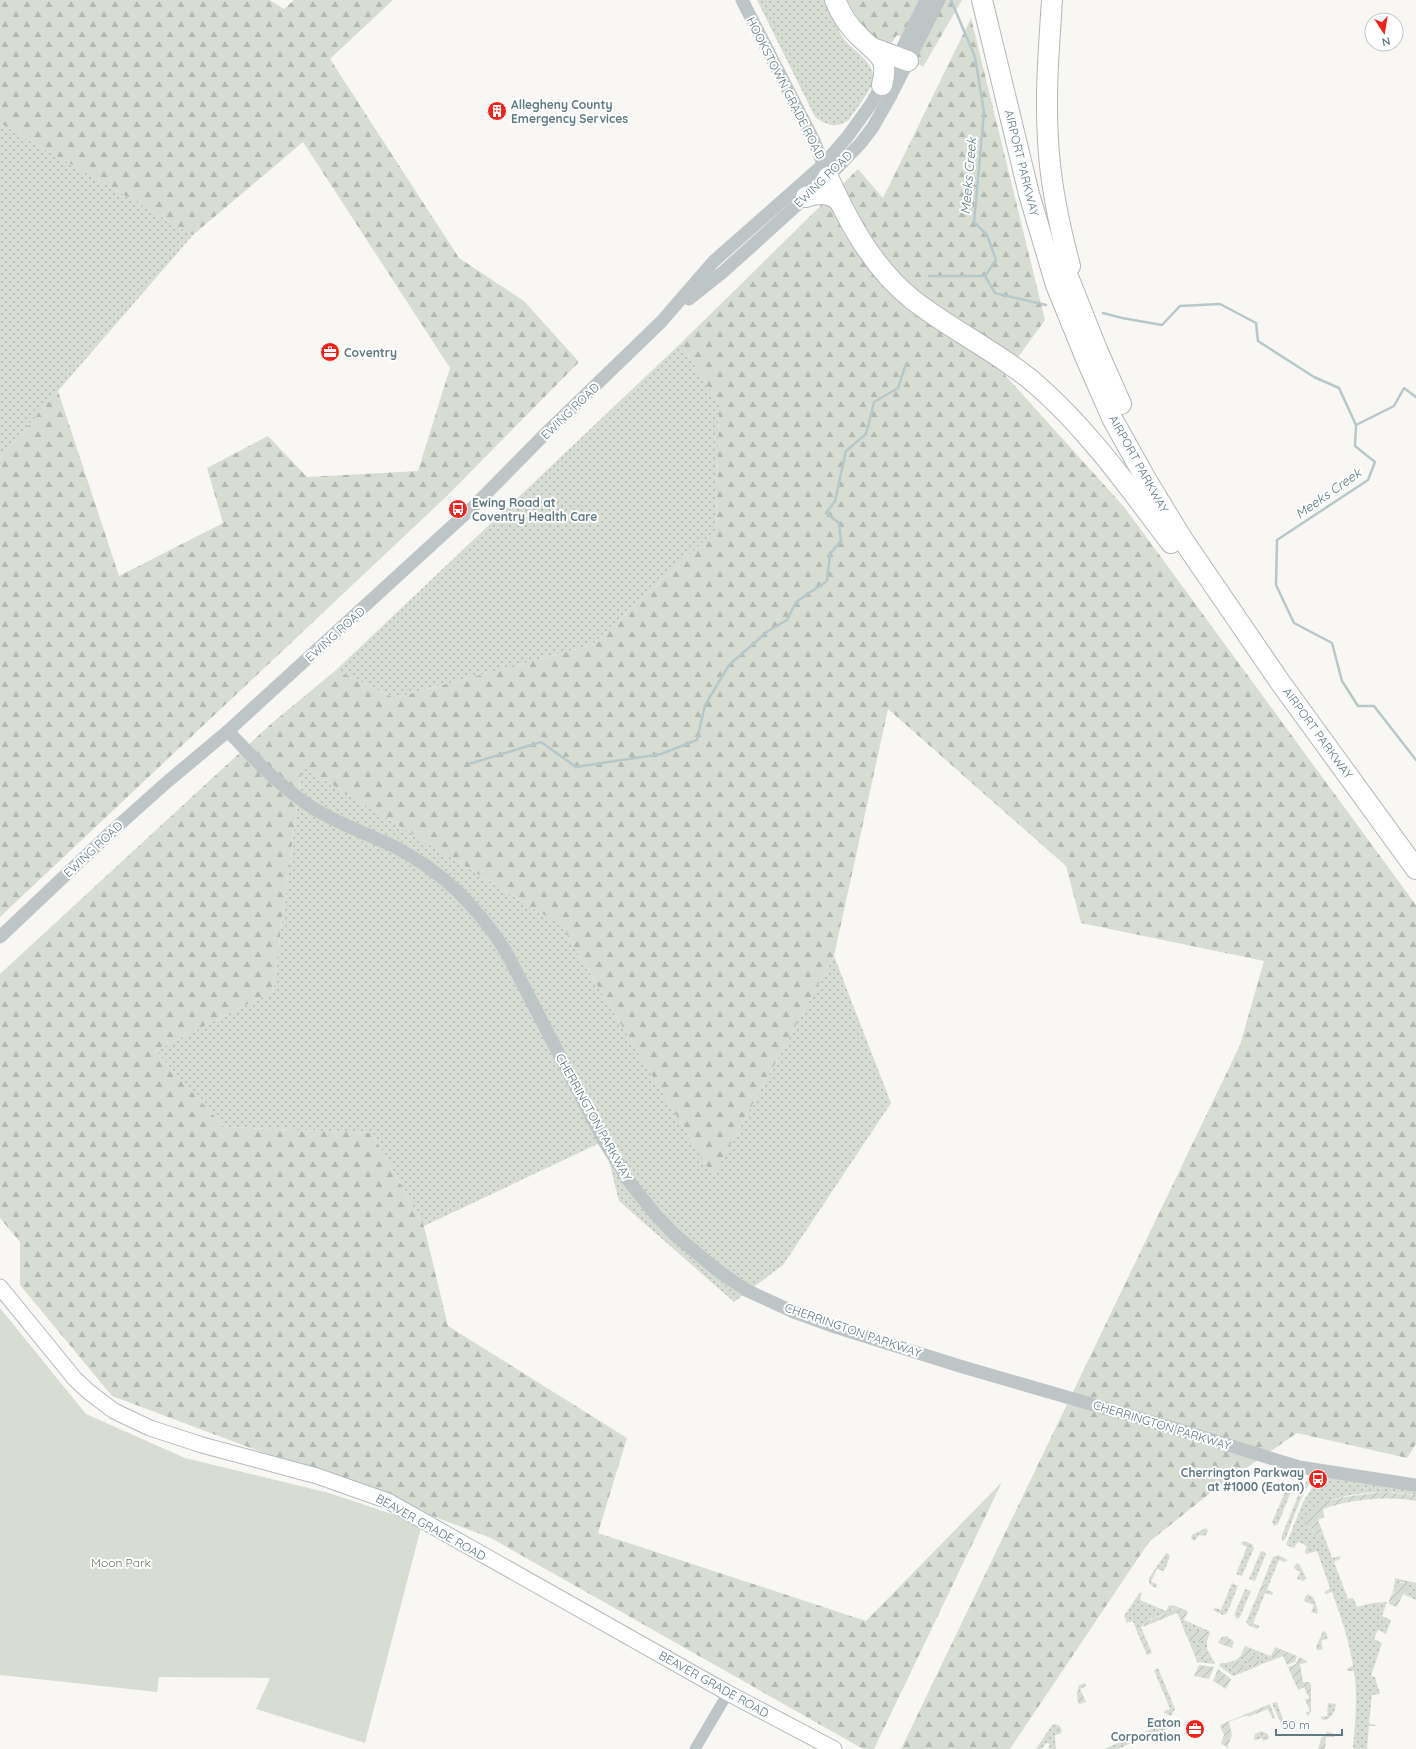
<svg xmlns="http://www.w3.org/2000/svg" width="1416" height="1749" viewBox="0 0 1416 1749" font-family="Quicksand,sans-serif">
<style>
.grass{fill:url(#grass-dots)}
.forest{fill:url(#forest-firs)}
.park{fill:#d8ddd3}
.garden{fill:url(#garden-furrows)}
.lines{fill:none;stroke-linecap:round;stroke-linejoin:round}
.stream{stroke:#b6c8ca;stroke-width:2.5}
.secondary-casing{stroke:#b2bbbe;stroke-width:17}
.motorway-casing{stroke:#b1b8ba;stroke-width:22}
.minor{stroke:#bdc5c7;stroke-width:11}
.tertiary{stroke:#bdc5c7;stroke-width:13}
.secondary{stroke:#fff;stroke-width:15}
.motorway{stroke:#fff;stroke-width:20}
.labels{text-anchor:middle;dominant-baseline:central;stroke-width:4;stroke-linejoin:round;paint-order:stroke}
.street-label{font-size:12px;fill:#607a82;stroke:#fff}
.poi-label{font-size:12px;font-weight:bold;fill:#607a82;stroke:#fff;text-anchor:start}
.park-label{font-size:12px;fill:#69795f;stroke:#fff}
.water-label{font-size:13px;font-style:italic;fill:#5a7a7c;stroke:#fff}
</style>
<defs>
<pattern id="grass-dots" width="8" height="8" patternUnits="userSpaceOnUse"><rect width="8" height="8" fill="#d8ddd3"/><path d="M2 2h.1M6 6h.1" fill="none" stroke="#b3b8b1" stroke-width="1.8" stroke-linecap="round"/></pattern>
<pattern id="forest-firs" width="22" height="20" patternUnits="userSpaceOnUse"><rect width="22" height="20" fill="#d8ddd3"/><path d="M5 1l3.5 6h-7zM16 11l3.5 6h-7z" fill="#b3b8b1"/></pattern>
<pattern id="garden-furrows" width="10" height="10" patternUnits="userSpaceOnUse"><rect width="10" height="10" fill="#d8ddd3"/><path d="M-1 1l2-2M0 10L10 0M9 11l2-2" fill="none" stroke="#b3b8b1"/></pattern>
</defs>
<rect width="100%" height="100%" fill="#f8f7f4"/>
<g class="grass">
<path d="M757,0H827C831,14 836,27 844,39C854,52 876,62 873,81C872,89 854,112 849,120C836,129 826,125 815,117Z"/>
<path d="M0,123L193,235L0,458Z"/>
<path d="M681,343L719,405L716,530L592,645L394,698L336,670Z"/>
<path d="M302,766L561,925L713,1176L834,956L891,1103L783,1265L734,1302L619,1201L604,1141L424,1226L372,1133L224,1127L155,1051L273,991Z"/>
<path d="M1319,1477L1416,1490V1495C1386,1489 1329,1491 1308,1515L1307,1527L1311,1528L1313,1533L1317,1535L1323,1533L1332,1558L1340,1556V1559L1334,1562L1348,1599L1353,1598L1357,1607L1372,1603L1387,1602L1382,1616L1391,1620L1386,1634L1378,1630L1374,1639L1382,1643L1371,1676L1375,1677L1380,1694L1372,1695L1369,1723L1377,1726H1369L1367,1749H1353C1355,1723 1358,1697 1354,1671H1348L1346,1669L1353,1666C1349,1640 1341,1617 1332,1592L1326,1594L1324,1593L1330,1588L1317,1551L1306,1554L1305,1551L1307,1546L1298,1542L1294,1548L1286,1545L1303,1502Z"/>
<path d="M1312,1478L1299,1503L1285,1540L1282,1541V1535L1302,1486L1306,1482Z"/>
<path d="M1286,1490L1290,1491V1494L1278,1524L1274,1526L1272,1522Z"/>
<path d="M1206,1528L1208,1531L1205,1536L1199,1535L1195,1541L1191,1539L1192,1535Z"/>
<path d="M1243,1541L1252,1544L1254,1548L1242,1576L1236,1574L1247,1547L1241,1544Z"/>
<path d="M1261,1551L1265,1552L1266,1554L1255,1581L1249,1579Z"/>
<path d="M1166,1553H1168L1170,1557L1164,1571L1157,1569L1151,1582L1157,1584V1587L1155,1588L1149,1583V1578Z"/>
<path d="M1278,1555L1286,1559L1287,1561L1285,1562L1279,1560L1268,1587L1262,1584L1273,1557Z"/>
<path d="M1298,1563L1301,1567L1306,1578L1304,1581L1297,1579L1300,1572L1294,1568L1296,1564Z"/>
<path d="M1395,1578L1416,1583V1600L1405,1595L1407,1583L1400,1582L1397,1591L1393,1593L1390,1598L1394,1588Z"/>
<path d="M1232,1583L1238,1586L1227,1613L1223,1615L1213,1610L1215,1608L1221,1610Z"/>
<path d="M1245,1589L1251,1591L1240,1617L1237,1619L1234,1615Z"/>
<path d="M1140,1592L1142,1593L1140,1600L1166,1611L1169,1605L1175,1606L1170,1612L1150,1619L1141,1627L1142,1630L1140,1639L1133,1621L1127,1623L1124,1616Z"/>
<path d="M1258,1594L1264,1596L1253,1623L1259,1626V1628L1257,1629L1248,1625L1246,1622Z"/>
<path d="M1308,1594L1313,1597L1318,1610L1317,1614L1311,1612L1314,1605L1304,1601L1305,1597Z"/>
<path d="M1184,1620L1209,1631L1210,1632L1185,1633L1181,1621Z"/>
<path d="M1323,1631L1326,1632L1328,1638L1321,1641L1323,1649L1317,1650L1316,1647Z"/>
<path d="M1189,1641H1207V1649H1192Z"/>
<path d="M1245,1646L1271,1656L1273,1660L1262,1664Z"/>
<path d="M1241,1655L1254,1668L1246,1671L1236,1660Z"/>
<path d="M1195,1656L1212,1658L1215,1664L1197,1662Z"/>
<path d="M1221,1663H1226L1239,1674L1233,1676L1219,1666Z"/>
<path d="M1158,1668L1175,1709L1171,1716L1163,1712L1170,1709L1154,1670Z"/>
<path d="M1277,1702L1285,1725L1282,1726L1272,1703Z"/>
<path d="M1328,1703L1336,1704C1335,1712 1331,1720 1323,1720L1320,1717L1327,1716Z"/>
<path d="M1161,1719L1174,1724L1173,1726L1138,1741L1136,1736L1163,1724Z"/>
<path d="M1055,1724L1060,1726L1062,1731L1060,1734L1055,1735L1056,1749H1048L1050,1744L1046,1743L1042,1749H1036L1052,1725Z"/>
<path d="M1261,1731L1268,1734L1269,1738L1263,1741L1262,1738L1256,1740L1254,1739L1255,1734Z"/>
<path d="M1132,1737L1134,1742L1118,1749H1104Z"/>
</g>
<g class="forest">
<path d="M0,0H270L284,9L294,0H393L330,59L459,258L524,301L579,362L448,495L0,917V458L58,391L119,576L223,523L207,468L268,436L307,477L418,471L450,368L303,142L193,235L0,123Z"/>
<path d="M847,0H962L923,67L915,62L920,45L897,35L891,44C870,45 856,15 847,0Z"/>
<path d="M971,18L1045,320L1005,375L1125,508L1416,905V1444L1407,1458L1297,1433L1209,1494L1149,1542L1010,1749H901L1240,1045L1264,961L1081,923L1066,866L888,709L834,956L713,1176L561,925L302,766L273,991L155,1051L224,1127L372,1133L424,1226L448,1326L627,1438L598,1533L866,1621L1002,1482L874,1749H863L491,1538L112,1396L20,1285V1242L0,1218V974L272,723L336,670L394,698L592,645L716,530L719,405L681,343L858,169L883,198Z"/>
</g>
<path class="park" d="M0,1308L86,1414L185,1458L329,1493L422,1524L365,1743L256,1709L270,1678L159,1677L157,1692L0,1675Z"/>
<g class="garden">
<path d="M1382,1492L1416,1495V1501C1385,1496 1353,1499 1323,1509L1324,1517L1318,1520L1323,1533L1314,1535L1311,1528L1306,1527L1305,1525L1308,1513L1321,1503L1344,1497Z"/>
<path d="M1399,1583H1407L1408,1584L1405,1595L1403,1594L1397,1607L1389,1604C1388,1597 1394,1594 1398,1589Z"/>
<path d="M1262,1584L1268,1587L1267,1590L1273,1592L1272,1595L1265,1593L1264,1596L1258,1594Z"/>
<path d="M1175,1606L1188,1611L1184,1620L1181,1621L1177,1613L1143,1627C1150,1614 1169,1618 1175,1606Z"/>
<path d="M1142,1630L1152,1653L1147,1655L1140,1639Z"/>
<path d="M1198,1631L1210,1632L1207,1641H1189L1185,1633Z"/>
<path d="M1227,1636L1234,1642L1232,1648L1218,1643L1222,1637Z"/>
<path d="M1245,1646L1262,1664L1254,1668L1241,1655Z"/>
<path d="M1275,1647L1297,1656L1295,1662L1287,1665L1283,1656L1273,1660L1271,1656Z"/>
<path d="M1192,1649H1207L1212,1658L1195,1656Z"/>
<path d="M1299,1657L1307,1661L1306,1663L1300,1664L1303,1682H1309L1311,1684V1712L1308,1716L1306,1713L1310,1711L1305,1700L1309,1698L1304,1687L1298,1690L1288,1667L1296,1664Z"/>
<path d="M1236,1660L1246,1671L1239,1674L1226,1663Z"/>
<path d="M1199,1665L1214,1667L1209,1679L1194,1676Z"/>
<path d="M1218,1669L1231,1679L1226,1689L1213,1681Z"/>
<path d="M1085,1683L1086,1686L1080,1689L1086,1702L1080,1704L1078,1703L1077,1694L1079,1685Z"/>
<path d="M1270,1704L1275,1718L1273,1719L1268,1709L1248,1717L1247,1715L1229,1722L1232,1735L1227,1749L1226,1746L1221,1744L1224,1735L1220,1725Z"/>
<path d="M1328,1732L1332,1733L1334,1737H1326L1325,1749H1318L1321,1739Z"/>
</g>
<g class="lines">
<g class="stream">
<path d="M951,0L975,57L984,112L974,222L987,235L996,260L985,276L995,293L1046,305"/>
<path d="M929,276H985"/>
<path d="M1103,313L1122,318L1162,325L1180,306L1220,304L1256,323L1258,341L1314,377L1339,388L1356,425L1355,446L1375,462L1368,480L1277,540L1276,585L1294,623L1332,643L1342,681L1358,706H1374L1416,760"/>
<path d="M1356,425L1394,406L1404,388L1416,397"/>
<path d="M469,764L541,742L576,767L661,754L697,740L705,705L729,665L768,631L787,620L796,602L827,581L830,554L841,541L839,523L826,513L835,501L846,451L866,434L874,402L898,388L906,364"/>
</g>
<defs>
<path id="secondary" d="M0,1287L75,1379L89,1392L114,1411L150,1428L202,1445L317,1476L388,1501L728,1693L834,1749"/>
<g id="motorway">
<path d="M835,0C841,14 848,26 859,36C876,54 890,55 882,85"/>
<path d="M982,0L1029,194L1056,285L1087,361L1113,420L1147,481L1183,540L1280,682L1416,869"/>
<path d="M1052,0C1049,47 1045,93 1048,140C1050,183 1059,225 1070,266"/>
<path d="M873,48L908,61"/>
<path d="M828,177C849,223 873,268 913,300C953,331 1000,353 1038,386C1090,432 1130,489 1171,543"/>
<path d="M806,197C818,193 829,192 839,201"/>
<path d="M1059,254L1098,352L1121,404"/>
</g>
</defs>
<use href="#secondary" class="secondary-casing"/>
<use href="#motorway" class="motorway-casing"/>
<path class="minor" d="M695,1749L728,1693"/>
<g class="tertiary">
<path d="M742,0L814,141L826,171"/>
<path d="M689,299L723,272L828,177L860,144L873,127L890,97L939,0"/>
<path d="M228,731C254,759 280,787 313,808C338,824 366,833 393,846C442,871 475,904 505,950L604,1141L631,1184L655,1214L674,1234L717,1270L746,1290L796,1313L832,1326L963,1367L1170,1427L1299,1467L1416,1485"/>
<path d="M0,937L111,832L167,782L228,731L473,507L543,436L661,322L714,261L824,164L848,136L871,104L898,57L926,0"/>
</g>
<use href="#secondary" class="secondary"/>
<use href="#motorway" class="motorway"/>
</g>
<defs>
<symbol id="building-disc" viewBox="-11 -11 22 22"><circle r="9.5" fill="#f2211a" stroke="#fff"/><path d="M-4-6H4V6H1V3H-1V6H-4ZM-2.5-4.3h1.7v1.8h-1.7ZM.8-4.3h1.7v1.8H.8ZM-2.5-1h1.7V.8h-1.7ZM.8-1h1.7V.8H.8Z" fill="#fff"/></symbol>
<symbol id="office-disc" viewBox="-11 -11 22 22"><circle r="9.5" fill="#f2211a" stroke="#fff"/><path d="M-6-3h4V-5.5h4V-3h4V5H-6ZM-1-4.5V-3h2v-1.5ZM-6 0V1H6V0Z" fill="#fff"/></symbol>
<symbol id="bus-disc" viewBox="-11 -11 22 22"><circle r="9.5" fill="#f2211a" stroke="#fff"/><path d="M-5-6H5V4H4V6H2V4H-2V6H-4V4H-5ZM-3.5-4V0h7V-4ZM-3.5 1.2v1.5H-2V1.2ZM2 1.2v1.5H3.5V1.2Z" fill="#fff"/></symbol>
</defs>
<g fill-rule="evenodd">
<use href="#building-disc" x="486" y="100" width="22" height="22"/>
<use href="#office-disc" x="319" y="341" width="22" height="22"/>
<use href="#bus-disc" x="447" y="498" width="22" height="22"/>
<use href="#bus-disc" x="1307" y="1468" width="22" height="22"/>
<use href="#office-disc" x="1184" y="1718" width="22" height="22"/>
</g>
<g class="labels">
<g class="street-label">
<text transform="translate(786 88) rotate(63)">HOOKSTOWN GRADE ROAD</text>
<text transform="translate(1022 163) rotate(76)">AIRPORT PARKWAY</text>
<text transform="translate(823 179) rotate(-44)">EWING ROAD</text>
<text transform="translate(570 411) rotate(-44)">EWING ROAD</text>
<text transform="translate(1139 464) rotate(61)">AIRPORT PARKWAY</text>
<text transform="translate(335 634) rotate(-42)">EWING ROAD</text>
<text transform="translate(1318 733) rotate(54)">AIRPORT PARKWAY</text>
<text transform="translate(93 849) rotate(-43)">EWING ROAD</text>
<text transform="translate(594 1117) rotate(61)">CHERRINGTON PARKWAY</text>
<text transform="translate(853 1330) rotate(19)">CHERRINGTON PARKWAY</text>
<text transform="translate(1162 1425) rotate(17)">CHERRINGTON PARKWAY</text>
<text transform="translate(431 1527) rotate(29)">BEAVER GRADE ROAD</text>
<text transform="translate(714 1684) rotate(29)">BEAVER GRADE ROAD</text>
</g>
<g class="poi-label">
<text x="511" y="104">Allegheny County<tspan x="511" dy="14">Emergency Services</tspan></text>
<text x="344" y="352">Coventry</text>
<text x="472" y="502">Ewing Road at<tspan x="472" dy="14">Coventry Health Care</tspan></text>
<text x="1304" y="1472" text-anchor="end">Cherrington Parkway<tspan x="1304" dy="14">at #1000 (Eaton)</tspan></text>
<text x="1181" y="1722" text-anchor="end">Eaton<tspan x="1181" dy="14">Corporation</tspan></text>
</g>
<g class="park-label">
<text x="121" y="1562">Moon Park</text>
</g>
<g class="water-label">
<text transform="translate(968 176) rotate(-85)">Meeks Creek</text>
<text transform="translate(1328 493) rotate(-35)">Meeks Creek</text>
</g>
</g>
<g transform="translate(1384 32) rotate(168)"><circle r="19" fill="#ffffff" stroke="#bfcacd"/>
<path d="M0-3L7 15L0 10L-7 15Z" fill="#f2211a"/>
<text y="-6" font-size="11" font-weight="bold" text-anchor="middle" fill="#607a82">N</text>
</g>
<path d="M1276 1729v6h66v-6" fill="none" stroke="#607a82" stroke-width="2"/>
<text x="1282" y="1729" font-size="12" fill="#607a82" stroke="#ffffff" stroke-width="3" paint-order="stroke">50 m</text>
</svg>
